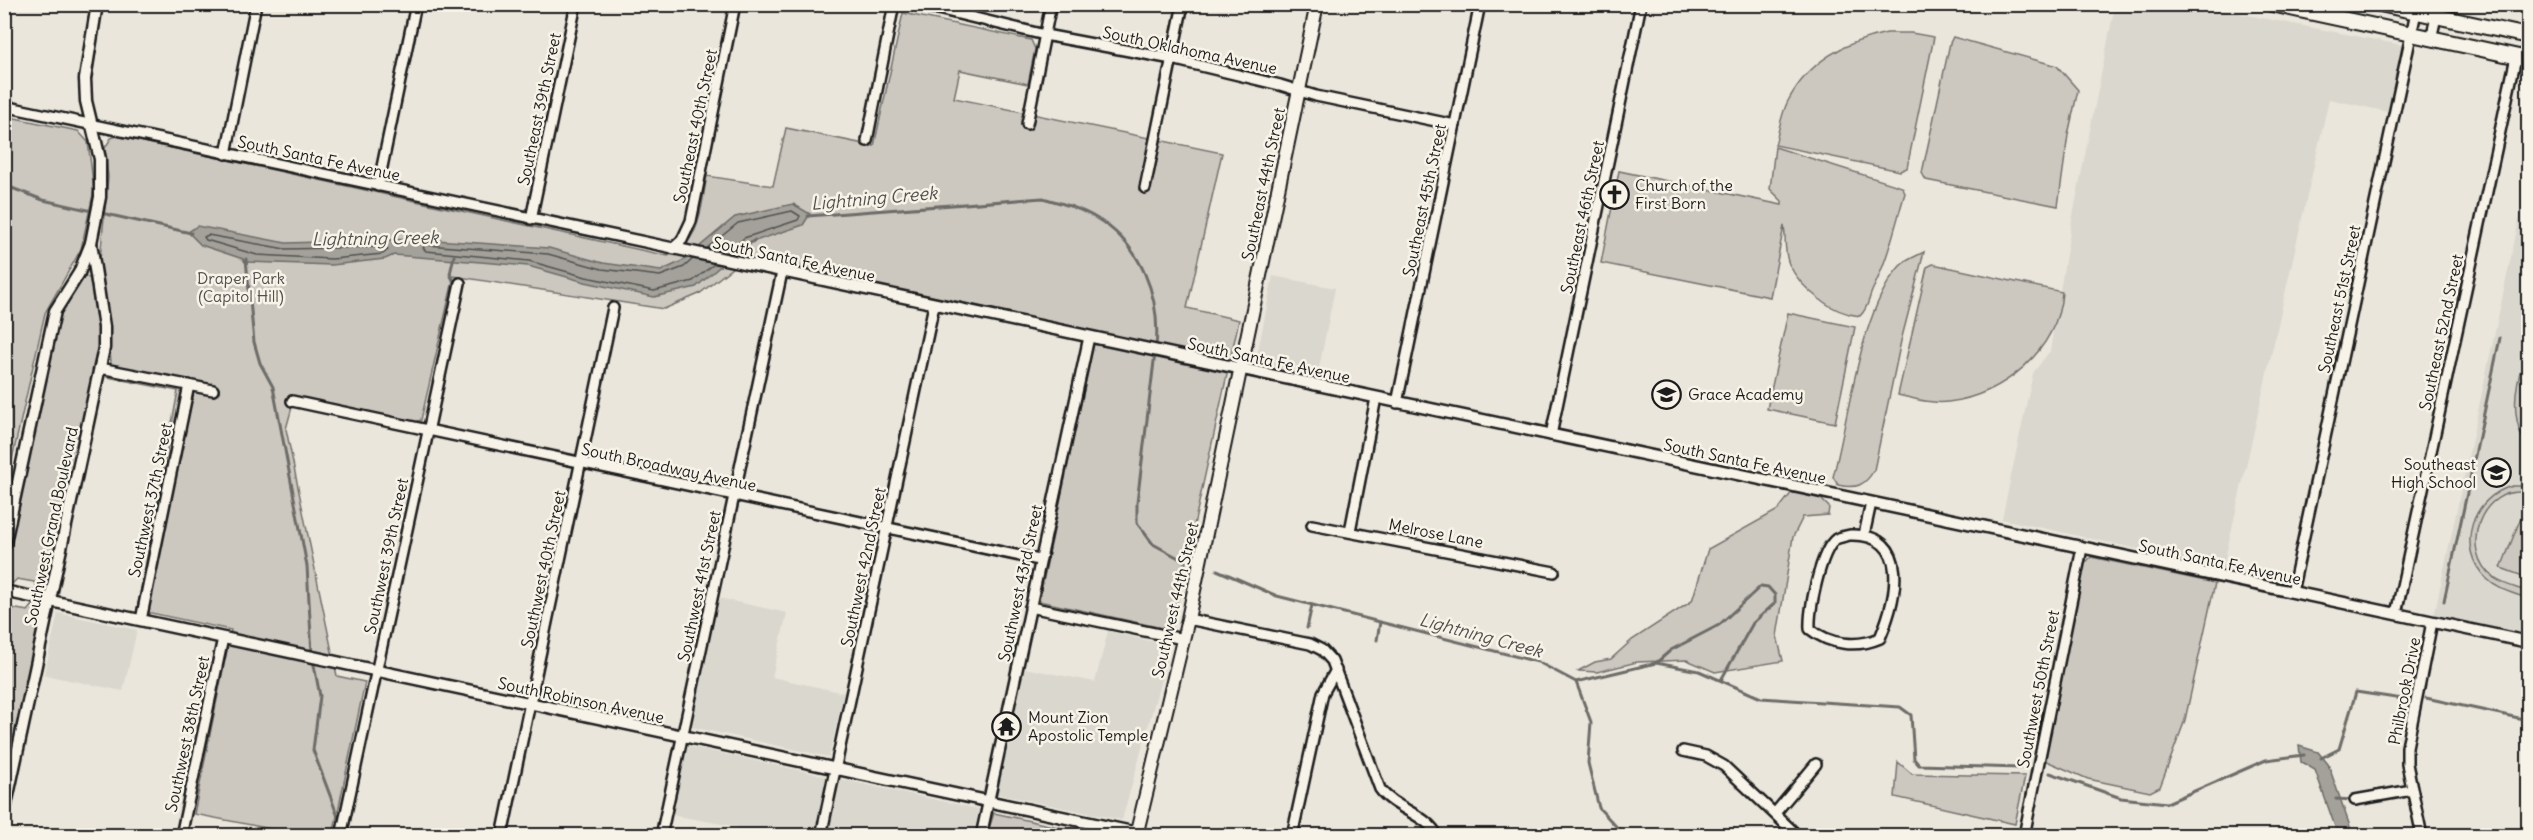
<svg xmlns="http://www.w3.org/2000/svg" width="2533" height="840" viewBox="0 0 2533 840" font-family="Delius,sans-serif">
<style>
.built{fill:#dad7ce}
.green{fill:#ccc8c0;stroke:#74726e;stroke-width:1.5}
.water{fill:#a3a19a;stroke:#6d6c68;stroke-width:1.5}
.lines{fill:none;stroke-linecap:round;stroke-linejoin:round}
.shore{stroke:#52514e;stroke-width:1.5}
.stream{stroke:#6d6c68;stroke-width:3}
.minor-casing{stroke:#1c1c1c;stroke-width:14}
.tertiary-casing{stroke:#1c1c1c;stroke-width:15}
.secondary-casing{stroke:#1c1c1c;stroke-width:16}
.primary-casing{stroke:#1c1c1c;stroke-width:18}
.minor{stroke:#f7f3e8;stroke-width:9}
.tertiary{stroke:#f7f3e8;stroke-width:10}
.secondary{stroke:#f7f3e8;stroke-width:12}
.primary{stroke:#f7f3e8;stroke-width:14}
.labels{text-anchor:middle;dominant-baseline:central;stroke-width:5;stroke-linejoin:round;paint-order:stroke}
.street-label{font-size:16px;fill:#1c1c1c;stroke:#f7f3e8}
.poi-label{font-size:16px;fill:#1c1c1c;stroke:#f7f3e8;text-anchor:start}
.park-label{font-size:16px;fill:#51504d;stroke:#f7f3e8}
.water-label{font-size:18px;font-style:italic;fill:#52514e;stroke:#f7f3e8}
</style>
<rect width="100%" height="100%" fill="#eae6dc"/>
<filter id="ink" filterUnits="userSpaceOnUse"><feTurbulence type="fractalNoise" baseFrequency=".0167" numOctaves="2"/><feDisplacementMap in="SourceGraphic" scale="12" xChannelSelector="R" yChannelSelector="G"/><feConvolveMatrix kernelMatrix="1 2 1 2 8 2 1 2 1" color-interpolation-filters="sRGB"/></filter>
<g filter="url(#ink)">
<g class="built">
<path d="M2115,5H2195L2402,45L2388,112L2329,99L2223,568L2002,519L2033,373L2050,351L2071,225Z"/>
<path d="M2528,178V636L2434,616Z"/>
<path d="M1273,276L1335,288L1317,378L1255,366Z"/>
<path d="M718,598L787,613L772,677L844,693L829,757L692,727Z"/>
<path d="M58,613L137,630L123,691L44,675Z"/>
<path d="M1108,631L1163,644L1169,651L1122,820L997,794L1024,668L1095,682Z"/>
<path d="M687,746L979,809L974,836L737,835L738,827L672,815Z"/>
</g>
<g class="green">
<path d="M903,13L1031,40L1035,49L1028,84L960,70L954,98L1222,153L1187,308L1239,320L1171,630L1039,601L1096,332L746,257L699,294L664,309L454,276L421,420L415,422L295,396L286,429L337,676L365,682L333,835H303L194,814L231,630L137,610L178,391L107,377L111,361L100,259L108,177L105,148L111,138L117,136L668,256C703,240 700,209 707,176L773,186L786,128L874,146Z"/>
<path d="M1887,33H1911L1934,37L1907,168L1900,171L1775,145C1779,131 1781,114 1788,101C1809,61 1844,42 1887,33Z"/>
<path d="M1953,37L2057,66L2078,90L2068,135L2058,206L1926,180L1922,173L1950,43Z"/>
<path d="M5,116L78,131L88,142L94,190L81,249L45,313L11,464L5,463Z"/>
<path d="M1775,147L1902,187L1905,193C1895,226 1888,260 1872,291C1868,301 1868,308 1860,316C1831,313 1801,289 1789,264C1784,253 1786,237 1784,226L1770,297L1601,263L1619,171L1782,205V201L1770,189Z"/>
<path d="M1924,252L1901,341L1874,470C1865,486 1856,489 1838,485L1833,477C1849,418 1860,310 1900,266C1905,260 1917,256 1924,252Z"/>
<path d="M1933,264L2062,292C2059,349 2003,396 1948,402C1931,404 1915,399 1898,395L1927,267Z"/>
<path d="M86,276L90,279L99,328V349L48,587L39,590L34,582L17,579L13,583L6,582L5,568L59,315L82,278Z"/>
<path d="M1788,313L1855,327L1835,423L1767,409Z"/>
<path d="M2520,372L2528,374V448C2513,424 2513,399 2520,372Z"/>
<path d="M2513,486H2528V493C2481,483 2457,551 2494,578C2504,585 2518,588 2528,592V599C2514,593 2498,590 2487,579C2454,548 2472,496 2513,486Z"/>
<path d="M1792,492L1819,497L1829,507L1828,515L1803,517L1793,537L1777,636L1783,661L1715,672L1687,660L1637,662L1597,672L1578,671L1595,662L1611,659L1632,640L1692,601L1708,549L1778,510Z"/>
<path d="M2527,502L2528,503V578L2501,568Z"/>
<path d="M2091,557L2215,583L2185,720L2160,787L2150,792L2088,779L2044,760L2084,564Z"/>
<path d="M5,600L10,602L11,608L28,611L32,606L37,607L42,615L5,792Z"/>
<path d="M1898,762L1912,774L2025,776L2015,824L1895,797Z"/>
<path d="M994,813L1094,835H987Z"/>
</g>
<g class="water">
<path d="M793,204L810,214L803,225L746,244L696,287L654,297L585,282L528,266L394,255L385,259L332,265L245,262L243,259L201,245L188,232L197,226L286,243L422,239L549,248L603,263L661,271L682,261L735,217Z"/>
<path d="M2299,746L2318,752L2328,764L2353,835H2338L2315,770L2301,762Z"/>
</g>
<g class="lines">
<g class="shore">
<path d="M208,235L285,249L385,247L388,250L383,254L332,259L257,255L206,240L204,237Z"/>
<path d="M707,248L738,223L792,211L800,216L798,220L744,238L727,253"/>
<path d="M693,259L684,267L660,276L602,269L548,254L426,245L423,248L426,251L529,261L586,277L654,291L693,281L714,264"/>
</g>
<g class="stream">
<path d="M4,185L43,200L191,233"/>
<path d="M808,216L1043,198C1061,203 1080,208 1096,218C1141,244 1161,297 1156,347"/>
<path d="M731,256L755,240"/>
<path d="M246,259L254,342L260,363L273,387L307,566L312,654"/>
<path d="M454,282L450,274L454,256"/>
<path d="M1155,353L1137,503V523L1153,544L1184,561"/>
<path d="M1217,570L1277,596L1538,662L1576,682L1591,722L1588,763L1599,808L1625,836"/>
<path d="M2444,601L2500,338"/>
<path d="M1307,628L1312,605"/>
<path d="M1377,640L1380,622"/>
<path d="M313,660L320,696L313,750L340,822"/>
<path d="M1656,663L1671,650L1719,625L1761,586L1768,587L1775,595V603L1753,623L1721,680"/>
<path d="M1576,682L1656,663L1699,671L1761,698L1900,707L1911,715L1914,759L1919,765L2020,768"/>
<path d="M2426,698L2528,720"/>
<path d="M2321,758L2339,749L2356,692L2409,700"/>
<path d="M2050,773L2121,798L2167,803L2266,760L2304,755"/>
<path d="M2336,799L2354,800"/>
</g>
<defs>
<g id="minor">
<path d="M917,4L1045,35L1172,59L1280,85L1316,96L1455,125"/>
<path d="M2431,39L2439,4"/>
<path d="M4,106L673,248L682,240L691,221L735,4"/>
<path d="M1027,124L1051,4"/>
<path d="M867,141L894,4"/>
<path d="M226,154L256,4"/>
<path d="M378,186L416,4"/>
<path d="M1145,188L1183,4"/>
<path d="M531,219L576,4"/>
<path d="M100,368L213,390"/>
<path d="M292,401L1039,560"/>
<path d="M1397,403L1480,4"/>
<path d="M1551,435L1641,4"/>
<path d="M1312,525L1554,572"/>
<path d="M1350,531L1376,398"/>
<path d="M1850,535C1913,533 1896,600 1880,638C1857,648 1830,645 1810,629C1809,610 1820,551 1836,539C1839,537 1846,536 1850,535Z"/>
<path d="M1864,535L1871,503"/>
<path d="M2292,592L2416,12"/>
<path d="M1030,607L1183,639"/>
<path d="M2396,614L2516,57"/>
<path d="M1188,619L1310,644L1322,650L1332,661L1380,789C1394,809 1429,815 1437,836"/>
<path d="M141,620L189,385"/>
<path d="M1683,751L1706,756L1724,766L1798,836"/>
<path d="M2355,800L2412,790"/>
<path d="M1776,812L1816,764"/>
<path d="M1137,833L1151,836"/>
<path d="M181,836L223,638"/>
<path d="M341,836L460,283"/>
<path d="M502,836L613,308"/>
<path d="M661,836L782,272"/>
<path d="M821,836L934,305"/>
<path d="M981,836L1089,337"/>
<path d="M1292,836L1323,693L1336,670"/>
<path d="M2024,836L2082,548"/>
<path d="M2422,836L2407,764V747L2432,622"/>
</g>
<g id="tertiary">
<path d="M673,248L2528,642"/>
<path d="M4,547L55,311L79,273L91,243L100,197V159L86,101L85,79L97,4"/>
<path d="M4,591L1137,833"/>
<path d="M4,814L104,348V327L91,243"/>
</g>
<path id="secondary" d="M1136,836L1188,619L1317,4"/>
<g id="primary">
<path d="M2272,4L2528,59"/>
<path d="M2380,4L2528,36"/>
</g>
</defs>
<use href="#minor" class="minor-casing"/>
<use href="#tertiary" class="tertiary-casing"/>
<use href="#secondary" class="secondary-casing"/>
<use href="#primary" class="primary-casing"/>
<use href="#minor" class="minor"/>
<use href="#tertiary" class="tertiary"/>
<use href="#secondary" class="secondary"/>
<use href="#primary" class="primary"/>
</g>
</g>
<defs>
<symbol id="church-ring" viewBox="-11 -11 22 22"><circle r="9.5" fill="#f7f3e8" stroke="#1c1c1c" stroke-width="1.5"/><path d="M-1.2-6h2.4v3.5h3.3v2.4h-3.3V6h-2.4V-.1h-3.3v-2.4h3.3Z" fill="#1c1c1c"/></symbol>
<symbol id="school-ring" viewBox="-11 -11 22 22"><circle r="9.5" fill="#f7f3e8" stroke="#1c1c1c" stroke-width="1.5"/><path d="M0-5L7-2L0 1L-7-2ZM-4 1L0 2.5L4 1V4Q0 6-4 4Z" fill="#1c1c1c"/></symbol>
<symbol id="temple-ring" viewBox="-11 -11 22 22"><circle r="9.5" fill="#f7f3e8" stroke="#1c1c1c" stroke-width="1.5"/><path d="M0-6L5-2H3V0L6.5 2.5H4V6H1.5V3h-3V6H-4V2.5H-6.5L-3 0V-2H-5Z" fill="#1c1c1c"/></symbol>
</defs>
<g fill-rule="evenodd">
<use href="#church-ring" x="1598" y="178" width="33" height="33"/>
<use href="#school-ring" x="1650" y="378" width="33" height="33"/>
<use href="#school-ring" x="2480" y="456" width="33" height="33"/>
<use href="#temple-ring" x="990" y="710" width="33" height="33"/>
</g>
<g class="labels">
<g class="street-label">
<text transform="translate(1190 50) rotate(12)">South Oklahoma Avenue</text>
<text transform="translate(539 109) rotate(-78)">Southeast 39th Street</text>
<text transform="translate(695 126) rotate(-78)">Southeast 40th Street</text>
<text transform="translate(319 158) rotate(12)">South Santa Fe Avenue</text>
<text transform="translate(1263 184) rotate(-78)">Southeast 44th Street</text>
<text transform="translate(1424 200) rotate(-78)">Southeast 45th Street</text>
<text transform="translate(1582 217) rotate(-78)">Southeast 46th Street</text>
<text transform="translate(794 259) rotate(12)">South Santa Fe Avenue</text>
<text transform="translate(2339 299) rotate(-78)">Southeast 51st Street</text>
<text transform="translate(2441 332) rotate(-78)">Southeast 52nd Street</text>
<text transform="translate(1269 360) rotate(12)">South Santa Fe Avenue</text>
<text transform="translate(1745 461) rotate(12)">South Santa Fe Avenue</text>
<text transform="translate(669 467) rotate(12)">South Broadway Avenue</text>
<text transform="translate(150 500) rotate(-78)">Southwest 37th Street</text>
<text transform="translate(51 526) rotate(-78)">Southwest Grand Boulevard</text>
<text transform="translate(1436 533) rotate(11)">Melrose Lane</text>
<text transform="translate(386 556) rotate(-78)">Southwest 39th Street</text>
<text transform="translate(2220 562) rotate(12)">South Santa Fe Avenue</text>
<text transform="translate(863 567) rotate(-78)">Southwest 42nd Street</text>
<text transform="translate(543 569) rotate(-78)">Southwest 40th Street</text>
<text transform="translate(1020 583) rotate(-78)">Southwest 43rd Street</text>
<text transform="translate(699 586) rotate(-78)">Southwest 41st Street</text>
<text transform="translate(1175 600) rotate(-77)">Southwest 44th Street</text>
<text transform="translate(2038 689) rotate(-79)">Southwest 50th Street</text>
<text transform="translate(2404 691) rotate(-79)">Philbrook Drive</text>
<text transform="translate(581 700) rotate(12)">South Robinson Avenue</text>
<text transform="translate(187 734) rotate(-78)">Southwest 38th Street</text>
</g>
<g class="poi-label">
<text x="1635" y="185">Church of the<tspan x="1635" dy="18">First Born</tspan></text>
<text x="1688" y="394">Grace Academy</text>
<text x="2476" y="464" text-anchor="end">Southeast<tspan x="2476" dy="18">High School</tspan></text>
<text x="1028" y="717">Mount Zion<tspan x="1028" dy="18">Apostolic Temple</tspan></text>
</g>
<g class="park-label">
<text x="241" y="278">Draper Park<tspan x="241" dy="18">(Capitol Hill)</tspan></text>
</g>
<g class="water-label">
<text transform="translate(874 198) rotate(-5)">Lightning Creek</text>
<text transform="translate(375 238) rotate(-1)">Lightning Creek</text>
<text transform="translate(1481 635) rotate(15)">Lightning Creek</text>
</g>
</g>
<rect width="2533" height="840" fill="none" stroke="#f7f3e8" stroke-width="24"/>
<rect x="12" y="12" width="2509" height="816" fill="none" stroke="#1c1c1c" stroke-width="2" filter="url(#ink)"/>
</svg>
